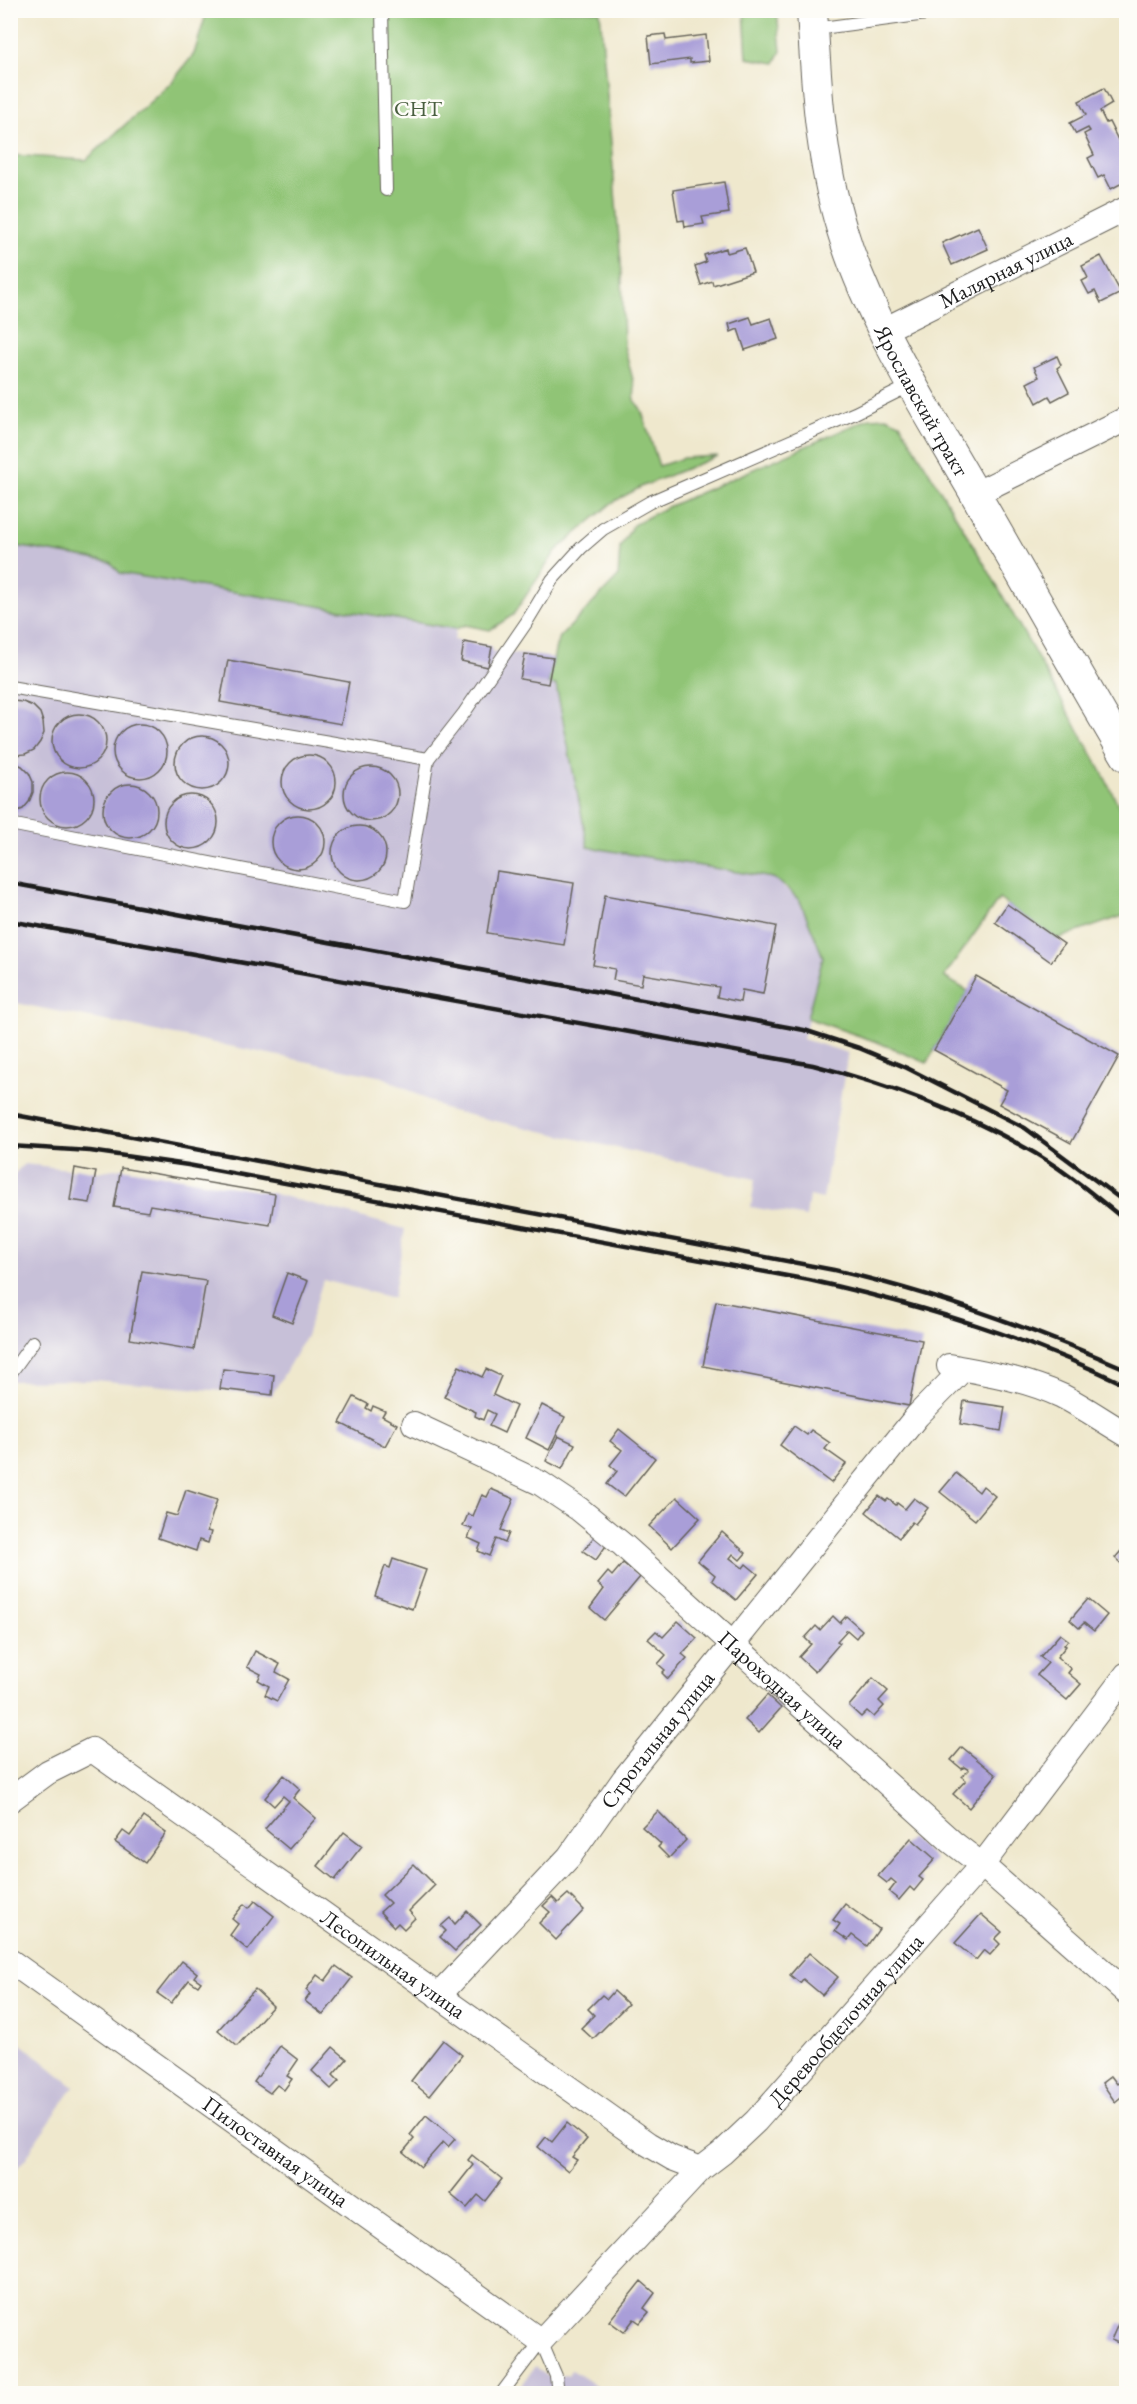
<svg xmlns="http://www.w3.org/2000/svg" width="1137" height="2404" viewBox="0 0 1137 2404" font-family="'EB Garamond',serif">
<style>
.industrial{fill:#c7c0d8}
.green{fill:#90c476;stroke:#567049;stroke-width:1.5}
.building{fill:#a99ed8}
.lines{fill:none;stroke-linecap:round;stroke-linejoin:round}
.service-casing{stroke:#66635a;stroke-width:14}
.minor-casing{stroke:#66635a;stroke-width:26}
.tertiary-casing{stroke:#66635a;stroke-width:32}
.service{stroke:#fff;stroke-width:12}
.minor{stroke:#fff;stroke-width:24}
.tertiary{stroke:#fff;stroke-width:30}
.rail{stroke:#1c1c1c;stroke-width:4.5}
.labels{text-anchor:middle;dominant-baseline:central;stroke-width:5;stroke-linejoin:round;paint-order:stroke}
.park-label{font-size:22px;fill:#4a5f40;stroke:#fdfcf7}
.street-label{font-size:22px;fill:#1c1c1c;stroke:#fdfcf7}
</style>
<rect width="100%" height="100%" fill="#fdfcf7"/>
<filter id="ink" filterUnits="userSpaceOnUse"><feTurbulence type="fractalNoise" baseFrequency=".0167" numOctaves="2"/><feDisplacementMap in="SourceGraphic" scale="12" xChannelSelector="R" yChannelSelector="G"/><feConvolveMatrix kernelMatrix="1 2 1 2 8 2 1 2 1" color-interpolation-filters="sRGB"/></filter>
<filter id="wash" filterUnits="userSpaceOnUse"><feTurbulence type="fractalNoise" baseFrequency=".008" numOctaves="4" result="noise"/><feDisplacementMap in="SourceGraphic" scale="24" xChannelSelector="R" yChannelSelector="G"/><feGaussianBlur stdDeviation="1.35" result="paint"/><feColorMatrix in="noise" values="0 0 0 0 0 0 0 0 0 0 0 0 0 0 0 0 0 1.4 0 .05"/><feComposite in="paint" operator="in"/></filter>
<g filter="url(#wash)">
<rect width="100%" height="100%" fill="#efe8cd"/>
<g class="industrial">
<path d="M10,545L110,562L120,573L456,629L454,640L492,647L491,651L553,658L588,847L773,878L800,901L823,957L803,1039L848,1053L823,1199L809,1196L806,1217L751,1207L755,1179L447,1110L383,1077L11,1002Z"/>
<path d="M24,1164L96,1172L121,1168L275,1194L405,1229L393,1298L323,1280L306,1336L272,1395L94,1380L11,1381L10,1175H13Z"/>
<path d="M11,2035L74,2087L38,2138L27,2157L11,2175Z"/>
<path d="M535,2366L548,2377L568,2375L571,2370L607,2393L516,2394Z"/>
</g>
<g class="green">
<path d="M207,11H600L622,275L624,346L635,387L634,400L641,409L659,466L683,458L718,456L643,486L613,502L556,551L513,615L490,630L465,625L456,629L120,573L110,562L11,545L10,155L86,160L171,83L194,54Z"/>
<path d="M744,11H777L781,51L775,63L747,58Z"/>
<path d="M886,417L900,423L988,570L1102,772L1126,820V915L1057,939L999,899L944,977L968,991L927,1063L877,1042L807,1018L823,957L800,901L787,888L773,878L588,847L556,685L548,684L556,646L560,637L618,577L620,547L633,525L663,509L870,418Z"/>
</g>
<g id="blocks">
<g class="building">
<path d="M665,34L666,40L706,35L709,61L690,63V59L651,64L648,36Z"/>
<path d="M1104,88L1112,104L1100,111L1106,123L1109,122L1126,156V181L1111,189L1104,175L1098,178L1088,158L1094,155L1084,134L1090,131L1088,128L1076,134L1070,123L1086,115L1079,101Z"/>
<path d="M724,182L729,213L702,217L704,224L685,227L684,220L678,221L673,190Z"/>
<path d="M978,227L988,249L952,265L942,243Z"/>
<path d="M726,248L727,253L745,248L753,272L713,285L712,281L701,285L695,266L706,262L704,255Z"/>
<path d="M1101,256L1121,293L1101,303L1095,291L1089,294L1082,281L1088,278L1082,266Z"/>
<path d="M750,317L753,324L771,318L778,339L745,350L738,329L731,332L729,324Z"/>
<path d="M1057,356L1061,365L1057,368L1069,392L1052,401L1049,396L1037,403L1027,383L1039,377L1034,367Z"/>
<path d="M464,642L492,647L488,667L461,661Z"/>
<path d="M525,654L553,658L548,684L520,679Z"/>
<path d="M228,660L349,682L341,724L220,702Z"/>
<path d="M13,701L23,702L33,706L40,713L43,722L44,733L40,742L34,750L25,754L15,755L10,754V702Z"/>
<circle cx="79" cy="741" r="27"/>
<circle cx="140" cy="751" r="27"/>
<circle cx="202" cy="763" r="27"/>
<circle cx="309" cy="782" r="27"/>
<path d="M10,761L22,766L29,773L33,782V792L29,802L23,809L10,814Z"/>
<circle cx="371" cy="794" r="27"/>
<circle cx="67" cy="799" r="27"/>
<circle cx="130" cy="811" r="27"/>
<circle cx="191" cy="822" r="27"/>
<circle cx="298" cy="842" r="27"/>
<circle cx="359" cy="853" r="27"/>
<path d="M497,871L574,883L564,945L487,933Z"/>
<path d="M605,895L776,926L763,994L742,990L740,1002L717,997L719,987L643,974L641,985L613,980L615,969L593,965Z"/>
<path d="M1007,904L1064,944L1051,962L995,922Z"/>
<path d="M976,976L1119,1056L1071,1143L999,1104L1007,1090L934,1050Z"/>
<path d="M75,1168L96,1172L90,1203L70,1200Z"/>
<path d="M121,1168L275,1194L270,1225L150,1205L148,1212L114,1207Z"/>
<path d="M142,1271L206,1281L194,1350L130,1339Z"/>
<path d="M287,1273L308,1281L292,1323L272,1315Z"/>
<path d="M716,1301L922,1340L909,1406L703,1366Z"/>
<path d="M459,1366L482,1377L486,1369L501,1376L493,1395L516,1406L504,1433L489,1426L495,1414L487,1410L483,1420L475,1416L476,1412L444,1397Z"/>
<path d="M223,1369L274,1375L272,1395L220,1389Z"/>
<path d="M354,1397L368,1404L366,1408L371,1411L373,1406L385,1411L382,1416L397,1424L385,1446L340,1423Z"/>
<path d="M964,1401L1005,1407L1001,1431L960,1424Z"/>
<path d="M542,1405L565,1417L549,1450L526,1438Z"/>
<path d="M794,1426L807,1435L811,1430L830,1443L825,1449L846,1464L831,1483L780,1445Z"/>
<path d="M619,1429L655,1458L624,1497L607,1484L617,1471L610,1465L622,1450L610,1441Z"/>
<path d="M558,1436L575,1444L562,1469L546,1461Z"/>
<path d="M956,1473L979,1492L983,1486L995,1496L975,1520L940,1492Z"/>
<path d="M491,1489L514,1499L501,1530L509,1533L505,1543L496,1539L489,1556L478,1551L481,1544L468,1538L472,1529L463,1526L468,1514L473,1516L482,1495L487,1497Z"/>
<path d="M186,1490L217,1500L207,1531L211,1532L208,1543L199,1540L196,1551L158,1538L166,1513L177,1516Z"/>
<path d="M879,1496L886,1501L888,1499L896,1505L897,1503L905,1509L914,1498L928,1508L915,1524L912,1522L899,1538L866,1512Z"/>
<path d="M677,1497L700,1518L672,1548L649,1526Z"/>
<path d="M722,1532L746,1553L740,1560L733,1554L730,1558L743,1568L746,1564L758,1574L736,1600L712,1580L715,1575L698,1561Z"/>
<path d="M596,1534L608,1543L596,1560L583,1551Z"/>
<path d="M1126,1545V1568L1115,1558Z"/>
<path d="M393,1559L426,1570L412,1609L375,1596L385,1566L390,1568Z"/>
<path d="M623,1563L640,1577L604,1620L590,1608L604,1589L598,1584L608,1572L612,1576Z"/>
<path d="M1088,1599L1107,1615L1094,1631L1084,1623L1079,1628L1070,1620Z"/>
<path d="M833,1616L840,1623L846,1616L862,1630L856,1638L847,1630L837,1641L840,1643L815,1672L799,1657L811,1644L805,1638L816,1626L820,1630Z"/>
<path d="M678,1621L697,1638L682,1654L687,1658L668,1679L662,1673L665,1670L658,1664L666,1655L648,1639L656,1631L663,1637Z"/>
<path d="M1060,1634L1068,1640L1064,1645L1066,1646L1057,1657L1071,1669L1068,1673L1081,1684L1067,1700L1037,1675L1048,1663L1040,1657Z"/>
<path d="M255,1651L280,1664L276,1672L289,1679L277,1701L265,1695L269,1686L258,1680L261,1674L247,1667Z"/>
<path d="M873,1678L888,1691L879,1701L884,1706L874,1717L867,1711L861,1717L849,1706Z"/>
<path d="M767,1695L781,1708L759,1733L745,1720Z"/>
<path d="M962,1747L996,1775L969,1808L953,1794L966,1780L962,1777L969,1770L964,1767L962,1769L951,1760Z"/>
<path d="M284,1775L300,1789L293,1798L316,1818L289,1849L265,1829L289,1801L283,1796L274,1806L265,1798Z"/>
<path d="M658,1811L686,1840L669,1858L658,1847L661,1844L642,1827Z"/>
<path d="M144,1817L166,1833L145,1863L115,1842L123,1831L130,1836Z"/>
<path d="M344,1832L362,1846L335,1880L318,1866Z"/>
<path d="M911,1838L935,1859L919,1877L923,1880L914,1891L910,1887L899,1900L889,1892L896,1883L891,1879L887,1883L878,1876Z"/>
<path d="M414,1864L435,1885L409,1911L415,1918L404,1929L398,1923L394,1927L380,1912L390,1903L382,1895Z"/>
<path d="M568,1894L584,1910L556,1940L539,1923L550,1912L543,1906L552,1897L558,1903Z"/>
<path d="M255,1901L274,1916L248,1950L230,1935L238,1924L232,1919L244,1904L249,1908Z"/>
<path d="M845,1904L879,1929L867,1946L852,1935L848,1940L835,1931L840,1924L833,1920Z"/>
<path d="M467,1911L481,1925L455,1951L440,1937L446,1931L441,1926L450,1918L455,1924Z"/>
<path d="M981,1914L1002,1932L995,1939L1000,1944L990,1955L984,1950L976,1960L955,1943Z"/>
<path d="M809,1953L838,1977L822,1995L803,1979L800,1983L790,1975Z"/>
<path d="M182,1961L197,1973L194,1977L201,1982L198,1986L189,1980L171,2003L157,1993Z"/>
<path d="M336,1966L352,1978L323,2015L305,2001L310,1994L306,1990L317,1975L325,1981Z"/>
<path d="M255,1989L273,2006L237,2046L218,2030Z"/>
<path d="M614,1991L628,2004L593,2039L581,2028L594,2015L588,2009L602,1995L607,1999Z"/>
<path d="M443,2040L462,2055L429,2096L411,2081Z"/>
<path d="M280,2046L298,2060L287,2076L292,2079L284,2090L277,2085L270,2093L254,2082Z"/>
<path d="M333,2047L347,2059L333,2075L339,2081L331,2089L312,2071Z"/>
<path d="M1111,2076L1117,2084L1124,2078L1126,2081V2093L1115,2102L1102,2083Z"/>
<path d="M426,2115L455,2139L448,2147L443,2142L421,2167L403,2152L414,2139L410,2135Z"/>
<path d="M567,2123L587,2139L572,2157L577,2160L568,2171L538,2147L546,2137L552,2142Z"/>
<path d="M472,2155L502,2179L485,2201L478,2195L467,2208L450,2194L473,2165L468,2160Z"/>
<path d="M641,2281L655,2293L644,2308L649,2312L640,2323L634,2319L624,2332L609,2321Z"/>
<path d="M1119,2322L1126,2325V2346L1111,2340Z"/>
</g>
</g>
</g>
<g filter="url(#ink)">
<use href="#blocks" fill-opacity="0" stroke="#66635a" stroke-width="1.5"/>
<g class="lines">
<defs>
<g id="service">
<path d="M382,10L386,190"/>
<path d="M814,29L956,10"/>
<path d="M10,687L428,759"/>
<path d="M10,824L405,901L428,759L464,713L526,623L552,580L581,548L603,529L650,502L855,413L911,385"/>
<path d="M10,1374L33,1342"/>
<path d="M501,2394L541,2341L556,2376L558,2394"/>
</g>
<g id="minor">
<path id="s1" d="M884,330L1126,209"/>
<path d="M975,494L1126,419"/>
<path d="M949,1366C987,1373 1026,1379 1062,1396C1084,1407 1105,1422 1126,1434"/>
<path id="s2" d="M414,1424L540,1483L579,1509L623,1545L952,1842L982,1865L1126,1992"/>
<path id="s3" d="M10,1800L48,1772L92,1750L648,2144L672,2158L701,2169"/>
<path id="s4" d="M10,1961L541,2341L701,2169L722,2153L756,2121L982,1865L1126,1675"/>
<path id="s5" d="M438,1996L569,1857L624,1779L733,1644L917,1416L963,1369"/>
</g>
<g id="tertiary">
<path id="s6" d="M812,10C816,84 820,159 842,230C868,317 925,407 970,485C1022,575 1073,666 1126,756"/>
</g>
</defs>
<use href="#service" class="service-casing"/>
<use href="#minor" class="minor-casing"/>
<use href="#tertiary" class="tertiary-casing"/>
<use href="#service" class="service"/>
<use href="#minor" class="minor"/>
<use href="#tertiary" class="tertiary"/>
<g class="rail">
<path d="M10,883L804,1030L859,1048L907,1068L1025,1128L1126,1203"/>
<path d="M10,921L813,1065C886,1084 956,1109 1022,1146C1060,1166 1093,1194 1126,1221"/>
<path d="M10,1114L834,1270C935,1293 1031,1328 1126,1369"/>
<path d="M10,1146L90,1151L188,1165L809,1280C918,1304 1025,1336 1126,1385"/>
</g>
</g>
</g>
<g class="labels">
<g class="park-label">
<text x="418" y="108">СНТ</text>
</g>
<g class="street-label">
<text stroke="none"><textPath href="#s1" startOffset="136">Малярная улица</textPath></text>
<text stroke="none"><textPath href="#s6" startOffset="411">Ярославский тракт</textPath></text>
<text stroke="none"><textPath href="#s2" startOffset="458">Пароходная улица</textPath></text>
<text stroke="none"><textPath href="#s5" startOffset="338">Строгальная улица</textPath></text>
<text stroke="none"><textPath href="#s3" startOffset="466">Лесопильная улица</textPath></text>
<text stroke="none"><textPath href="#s4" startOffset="1096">Деревообделочная улица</textPath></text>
<text stroke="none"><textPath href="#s4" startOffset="327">Пилоставная улица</textPath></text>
</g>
</g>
<rect width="1137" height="2404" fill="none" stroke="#fdfcf7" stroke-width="36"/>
</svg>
